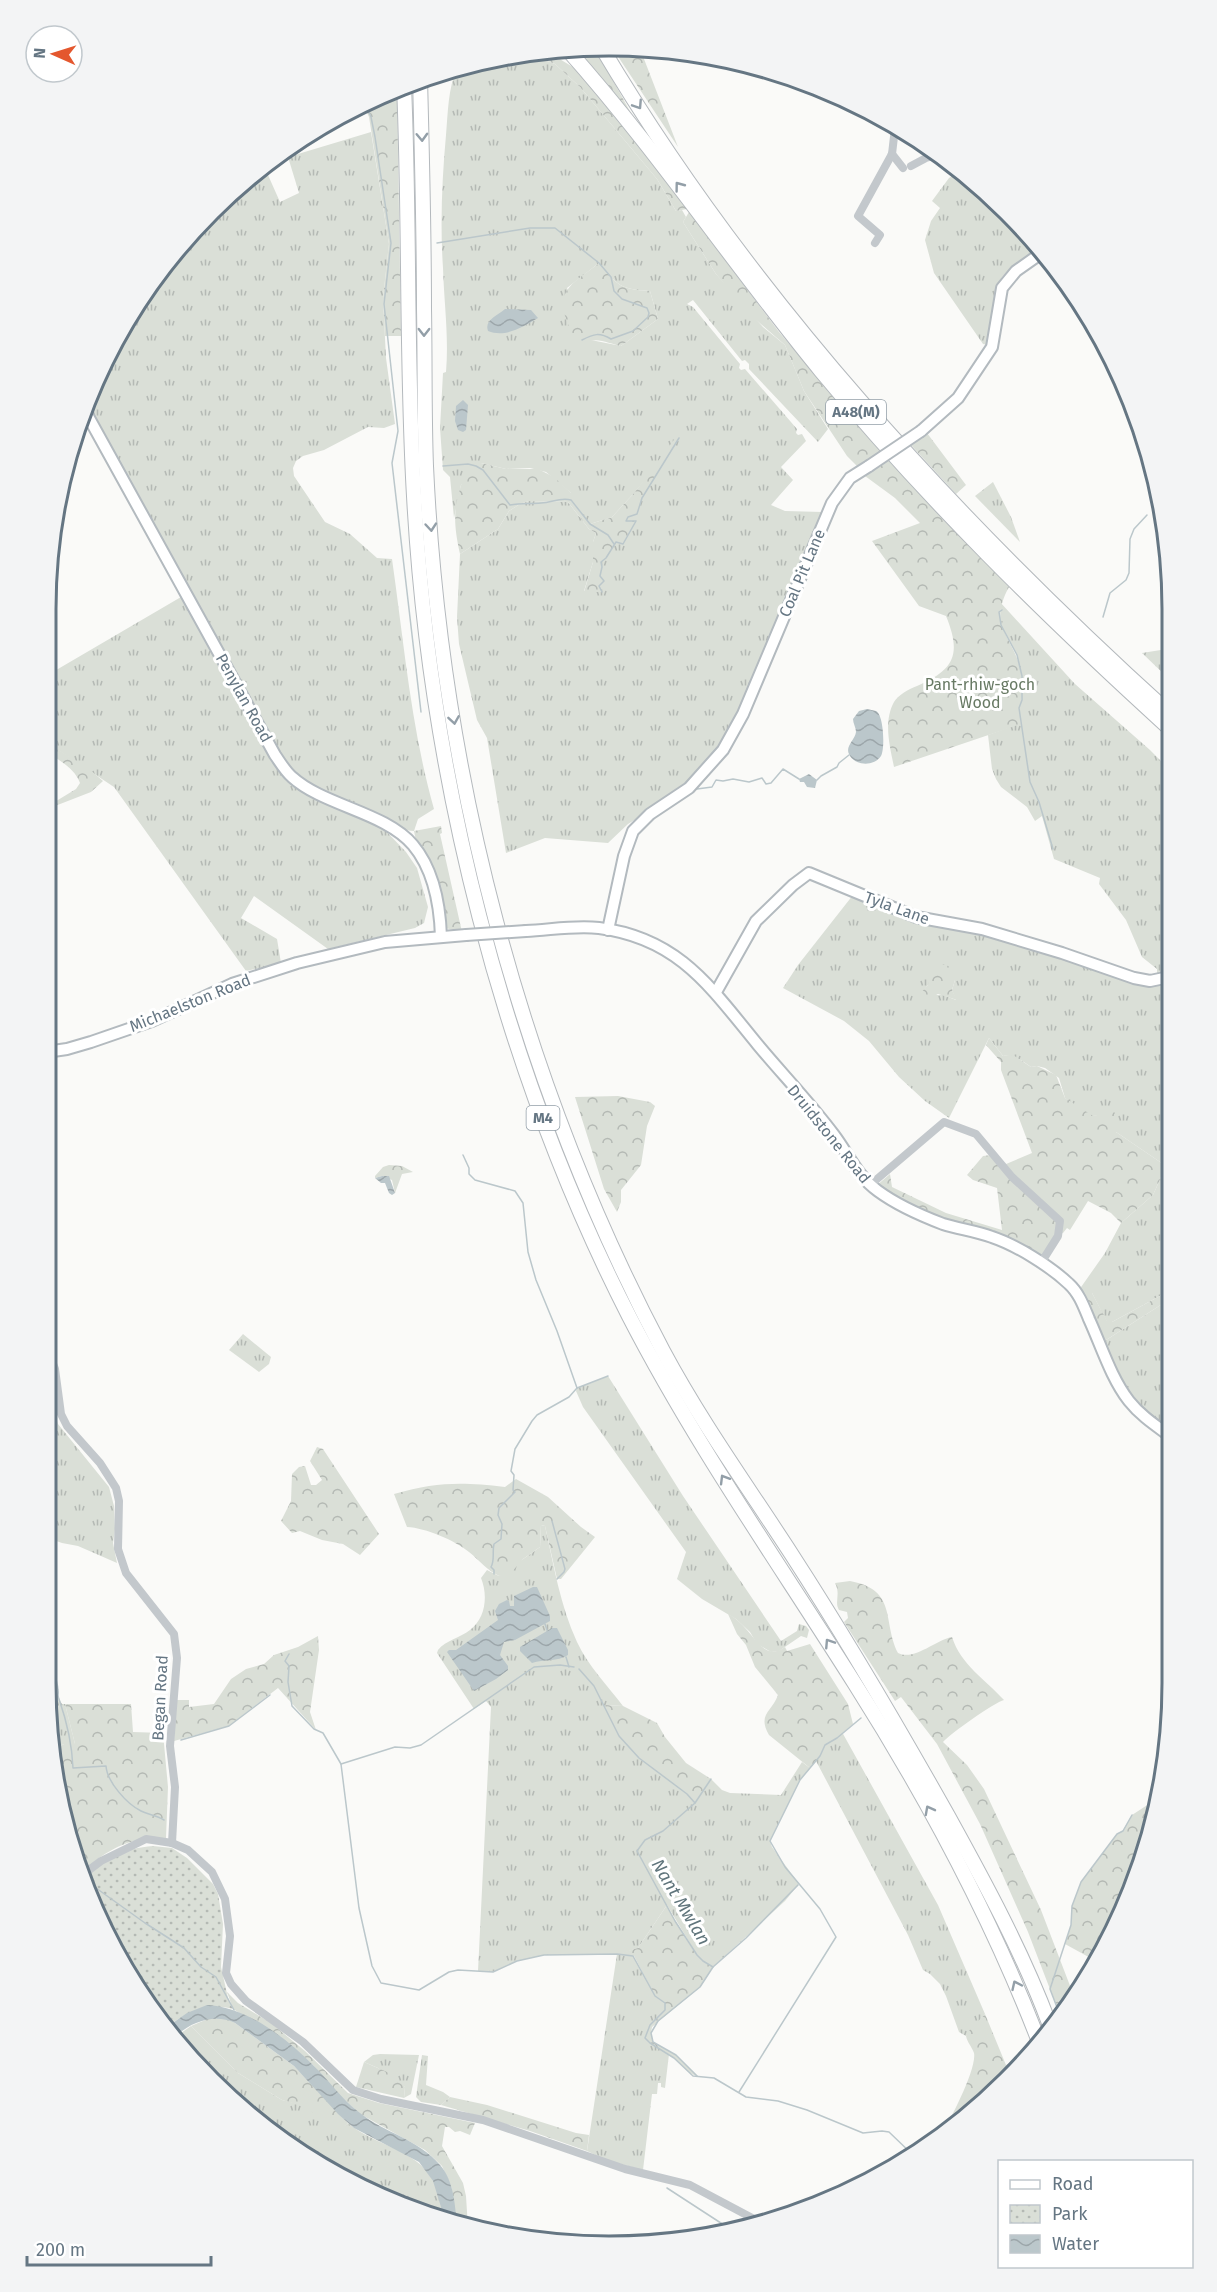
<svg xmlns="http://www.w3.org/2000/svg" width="1217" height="2292" viewBox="0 0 1217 2292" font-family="'Fira Sans',sans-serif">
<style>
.grass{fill:url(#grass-tufts);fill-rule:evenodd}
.forest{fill:url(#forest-crowns)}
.park{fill:url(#park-dots)}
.water{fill:url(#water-waves)}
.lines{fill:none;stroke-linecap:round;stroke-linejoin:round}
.stream{stroke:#bbc7cb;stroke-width:1.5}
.secondary-casing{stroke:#b3babf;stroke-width:14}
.highway-casing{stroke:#b4b9bd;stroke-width:16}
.street{stroke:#c3c8cc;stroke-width:8}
.secondary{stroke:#fff;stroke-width:10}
.highway{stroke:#fff;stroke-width:14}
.secondary-bridge-casing{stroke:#b3babf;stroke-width:14;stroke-linecap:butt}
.secondary-bridge{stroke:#fff;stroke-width:10}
.oneway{stroke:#939fa8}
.labels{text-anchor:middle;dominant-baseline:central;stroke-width:6;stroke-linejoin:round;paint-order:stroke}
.shield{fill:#fff;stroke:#939fa8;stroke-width:1.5}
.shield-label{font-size:15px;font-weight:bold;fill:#657683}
.street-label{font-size:16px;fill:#657683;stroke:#fff}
.park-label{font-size:16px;fill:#687a64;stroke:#fff}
.water-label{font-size:18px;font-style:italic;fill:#60757c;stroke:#fff}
.rim{fill:none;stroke:#657683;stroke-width:3}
</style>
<defs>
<pattern id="grass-tufts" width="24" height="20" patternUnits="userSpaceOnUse" patternTransform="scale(1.5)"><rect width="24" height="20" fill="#dadfd7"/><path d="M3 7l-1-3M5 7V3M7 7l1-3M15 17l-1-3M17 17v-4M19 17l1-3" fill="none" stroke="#b4b9b4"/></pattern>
<pattern id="forest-crowns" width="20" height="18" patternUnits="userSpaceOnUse" patternTransform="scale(1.5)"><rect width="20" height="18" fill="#dadfd7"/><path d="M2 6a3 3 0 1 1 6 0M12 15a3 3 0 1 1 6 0" fill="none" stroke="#b4b9b4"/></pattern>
<pattern id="park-dots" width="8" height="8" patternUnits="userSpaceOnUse" patternTransform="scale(1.5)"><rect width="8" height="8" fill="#dadfd7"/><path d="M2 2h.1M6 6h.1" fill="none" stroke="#b4b9b4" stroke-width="1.8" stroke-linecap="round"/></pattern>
<pattern id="water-waves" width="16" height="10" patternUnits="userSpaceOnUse" patternTransform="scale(1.5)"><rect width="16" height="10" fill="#bbc7cb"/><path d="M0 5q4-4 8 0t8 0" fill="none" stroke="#9ca6aa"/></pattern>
</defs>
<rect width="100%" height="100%" fill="#fafaf8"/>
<g class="grass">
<path d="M525,52L555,64L580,87L657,179L676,211L682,210L686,217L683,222L716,274L763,327L785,345L804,391L828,429L818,442L749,369V364L745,360L742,361L693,300L687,304L693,307L740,364L739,368L741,370L745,369L797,429L796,433L798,435L802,434L806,441L781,467L793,480L771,505L785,511L823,512L738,716L720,747L678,793L628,824L608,843L545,838L506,853L487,738L477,720L459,644L457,617L460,554L498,529L509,511L520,504L529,501L568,502L589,529L596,533L593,542V562L584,591H601C597,581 602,571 601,562L616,542L623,544L635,522L626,521L628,517L637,514L642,498L679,438L635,492L612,517L590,524L571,500V493L546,472L530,468L506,469L481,463L461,485L454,518L450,477L443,470L440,428L443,373L446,372C449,337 444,303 443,268C440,224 442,179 446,135C448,112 448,89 457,68ZM599,263C618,286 620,289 650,291L658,319L621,346L591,340L567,288Z"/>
<path d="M371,132L389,244L383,298L386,358L395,424L384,428L368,427L324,450L303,456L296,461L293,468L294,476L325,522L350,534L377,558L392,559C404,643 411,728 434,809L418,819L414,831C403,831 395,823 385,819C361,808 317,795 297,777C285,766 277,749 269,736L86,405C92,390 96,372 104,358C141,288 199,212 264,166L280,202L299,193L288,157Z"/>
<path d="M959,171L980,185L1039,248C1026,257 1012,265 1002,277C989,295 995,325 988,345L983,344L934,273L925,240L931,221L940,208L932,201L949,178Z"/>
<path d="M993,482L1011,517L1020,542L975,496Z"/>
<path d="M181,597L279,767L384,829L406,852L417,868L428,907L424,923L415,928L328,949L254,896L241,918L277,939L281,963L246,971L114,787L46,742V676Z"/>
<path d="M1000,602L1075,684L1150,750L1168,768V972L1157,976V969L1142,957L1126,920L1099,884L1100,878L1054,859L1042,816L1035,821L1027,807L1001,787L996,779L992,769L988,735L1021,723L1019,708L1022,699V676L1017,655L1001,625Z"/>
<path d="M1167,649L1168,678L1142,653Z"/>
<path d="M853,895L954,927L1045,951L1125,979L1169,980V1291L1112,1322H1107L1092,1293H1081L1079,1290L1105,1253L1121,1223L1153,1195L1166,1166L1116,1132V1120L1101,1115L1093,1116L1087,1115L1065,1098L1059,1078L1045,1068L1037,1066L1031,1067C1023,1061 1013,1054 1003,1056L989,1038L949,1118L925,1101L899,1077L869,1041L844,1021L783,988L798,965ZM955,980L952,990L956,1000L943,995H920L928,985Z"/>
<path d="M1170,1299V1431L1148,1414L1127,1391L1103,1342Z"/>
<path d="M243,1334L271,1357L269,1364L259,1372L229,1350Z"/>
<path d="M45,1349C53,1375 51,1400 58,1424L109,1487L114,1506L115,1529L113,1543L117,1563L78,1546L62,1543L45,1537Z"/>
<path d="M608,1376L683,1496L781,1641L797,1631L799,1624L806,1626L809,1630L807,1638L801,1636L779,1651L771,1652L757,1644L750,1632L736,1619L702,1599L677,1579L686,1552L583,1407L576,1391L577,1388Z"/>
<path d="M541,1525L545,1526C554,1566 560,1605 577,1642C588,1666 608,1686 623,1706L605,1705L661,1775L687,1794L695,1803L711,1779L722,1790L730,1793L781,1795L802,1762L810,1768L800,1780L770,1841L772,1847L799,1884L785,1901L713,1967L703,1961L697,1955L667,1905L638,1948L620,1954L633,1956L655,1996L665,2003V2010L650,2025L645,2038L650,2043L669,2054L665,2088L661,2087V2083H658L657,2094H652L643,2170L606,2160L587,2151L617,1954L544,1955L517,1961L493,1972L478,1971L491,1707L486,1701L474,1709L437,1653L438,1650C446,1640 460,1638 470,1630C486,1618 488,1595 481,1578L487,1570L499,1576L540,1547Z"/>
<path d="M45,1654C56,1670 54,1692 62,1704H65L75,1744H64L56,1748L45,1683Z"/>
<path d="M842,1732L938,1905L985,2014L966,2036L959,2032L946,1996L940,1984L930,1974L923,1970L908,1935L816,1761L825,1745L837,1738Z"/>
<path d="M191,2026L238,2073L282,2100L319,2109L346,2126L348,2123C373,2145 416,2149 432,2179C439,2191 442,2206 445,2220L296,2152L174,2038Z"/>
<path d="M380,2054L419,2055L411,2094L404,2098L405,2087L378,2068L364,2062L373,2055Z"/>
<path d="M422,2055L428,2056L426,2085L443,2092L450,2097L441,2105L421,2102L416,2097Z"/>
</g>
<g class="forest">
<path d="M639,46L678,147L619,58L620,51L618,47Z"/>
<path d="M595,48L632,115L574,49Z"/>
<path d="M535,50L558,58L576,69L620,121L687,209L676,211L657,179L580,87L555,64L525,52Z"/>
<path d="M397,89L401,336H385L383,298L389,244L369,117L363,104Z"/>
<path d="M689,212L779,332L881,451L858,467L847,456L804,391L785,345L747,312L716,274L683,222Z"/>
<path d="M599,263C618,286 620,289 650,291L658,319L621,346C610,344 596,336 586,343C576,342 574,336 570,328C552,290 573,284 599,263Z"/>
<path d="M927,433L966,485L956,494L910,444Z"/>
<path d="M676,437L679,438L642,498L637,514L626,520L636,521L623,544L616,542L606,558L601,562L602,567L600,576L604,581L599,586L602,592H584L593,562V542L596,533L589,529L568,502L529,501L520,504L509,511L498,529L460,554C451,513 455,503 468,464L481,463L506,469H538L554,477L571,493V501L590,524L612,517L635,492Z"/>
<path d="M888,458L1009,587C986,628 1017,639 1022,677C1024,693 1019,708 1021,724L894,767C890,747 883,722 894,702C898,695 909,689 917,686C954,670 962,655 946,616L919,606L872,541L920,523L895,498L865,476Z"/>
<path d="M46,742L89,769L103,781L91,792L55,806L53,803L76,789L80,783C74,767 59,761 46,751Z"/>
<path d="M441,826L442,833L440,834L462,932L445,928L416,841L414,831Z"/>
<path d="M937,964L946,965L953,971L955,980L952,990L957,1000L938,994L927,1000L919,995L928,985L929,971Z"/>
<path d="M989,1038L1003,1056L1013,1055L1031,1067L1037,1066L1056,1075L1065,1098L1093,1116C1102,1115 1110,1106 1117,1115L1116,1132L1166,1166L1153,1195L1121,1223L1111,1213L1088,1201L1070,1230L1067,1228L1063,1233L1055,1235L1040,1258L912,1206L876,1186L890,1174L892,1187L946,1213L1002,1230L997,1188L973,1180L967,1175L983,1156L991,1155L999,1167L1032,1153L1001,1070V1062L986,1045Z"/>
<path d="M618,1096L650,1102L655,1106L647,1126L641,1165L621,1190V1202L617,1212L604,1189L575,1097Z"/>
<path d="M389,1165L402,1166L413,1172L402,1174L395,1193L392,1180L382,1176L375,1178V1176L383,1167Z"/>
<path d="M1169,1291L1170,1299L1103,1342L1081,1293H1092L1107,1321L1112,1322Z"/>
<path d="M317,1447L323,1449L379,1534L360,1555L343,1544L322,1540L300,1531L292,1533L281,1521L291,1501L292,1474L299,1467L305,1466L311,1485H316L322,1480L310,1461Z"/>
<path d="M516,1479L548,1497L581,1527L595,1537L561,1579H557L545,1526L541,1525L540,1547L523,1559L510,1574L499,1576C487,1570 480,1561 469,1552C454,1540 426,1528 407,1527L394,1494C437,1482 461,1482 505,1487Z"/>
<path d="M850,1581C898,1590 882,1621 898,1653C914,1661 936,1640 952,1637C961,1665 985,1679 1004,1700C995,1702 950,1734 943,1742L967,1765L984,1789L1041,1910L1072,1991L1058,2010L1028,1932L980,1824L937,1744L901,1697L895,1701L844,1622L848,1618L847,1612L839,1610C834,1602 841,1594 835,1583Z"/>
<path d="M728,1614C736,1618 741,1623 747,1630C758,1642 767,1660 785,1647L787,1651L810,1644L848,1704L853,1724L837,1738L825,1745L820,1756L810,1768L769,1735C757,1714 772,1712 778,1695L755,1667L746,1645L737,1634Z"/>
<path d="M318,1636L319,1650L310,1712L316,1730L278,1688L229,1726L174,1741L176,1700H189V1707L214,1704L231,1679L246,1669L264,1664L274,1655L298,1647Z"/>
<path d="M65,1704H131L133,1732L163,1733L168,1787L166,1838C140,1838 125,1841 102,1856C94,1861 88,1868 80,1874L75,1865L56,1748L64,1744H75Z"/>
<path d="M605,1705L623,1706L657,1723L665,1737L686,1763L711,1779L695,1803C688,1795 681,1792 673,1786C640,1761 620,1744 605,1705Z"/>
<path d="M1158,1798L1153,1830L1114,1933L1094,1960L1065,1944L1071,1925L1072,1906L1081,1882L1117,1834L1123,1830L1132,1815Z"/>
<path d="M667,1905C673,1917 692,1951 701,1959C705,1963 709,1964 713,1967L700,1987L652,2027L651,2033L653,2042L676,2055L698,2076C688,2075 682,2064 674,2058C665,2050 653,2047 645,2038L650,2025L665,2010V2003L655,1996L634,1956L617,1954L638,1948Z"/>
<path d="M227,1992L238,2003L271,2023L305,2051L348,2093L379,2103L475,2123L470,2135L460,2131L455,2132L449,2127H445L442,2146L463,2183L466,2196L468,2228L457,2225L451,2186L442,2166L425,2150L360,2114L338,2094L313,2065L293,2047L233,2009Z"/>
<path d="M985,2014L1006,2065L1017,2060L1025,2052L1026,2055L1007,2082L941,2136C950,2120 977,2069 974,2053C972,2047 967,2042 966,2036C968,2030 980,2020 985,2014Z"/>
<path d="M210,2018L227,2019L235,2023L294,2066L348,2123L346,2126L328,2122L319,2110L314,2115L310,2108L282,2100L238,2073L191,2026Z"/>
<path d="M364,2062L394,2075L405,2087L404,2098L356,2087Z"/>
<path d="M450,2097L487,2105L576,2133L589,2135L587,2151L530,2131L441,2105Z"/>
</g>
<path class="park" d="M153,1846L172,1848L187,1858L213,1884L218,1894L223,1924L221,1967L228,1998L233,2009C205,2002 186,2013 164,2029L83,1879C102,1858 125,1848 153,1846Z"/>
<g class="water">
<path d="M505,309L531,310L538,318C523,327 505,338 488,331C484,320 497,316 505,309Z"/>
<path d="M463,400L468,405L466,430L463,432L458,430L455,421L456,406Z"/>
<path d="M867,709C870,710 873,710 876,711C884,715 885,750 881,756C874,767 854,766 849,754C845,746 855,740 856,732C856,728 853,723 853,719L859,711Z"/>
<path d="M809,774L817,780L815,788L807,787L804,782H800L799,779Z"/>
<path d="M382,1176H389L395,1193L392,1195L389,1193L385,1183H381L375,1178Z"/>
<path d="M533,1587H537L550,1616V1621L515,1640L504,1642L500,1655L508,1666V1670L496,1679L474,1691L447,1652L449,1650H456L498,1620L495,1611L499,1604L507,1600L509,1601L510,1606H514V1596Z"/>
<path d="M552,1628H557L568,1650V1655C557,1662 544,1659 532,1663L520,1651V1647Z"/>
<path d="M207,2005C246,2007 285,2037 312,2064C329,2080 341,2099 360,2113C385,2133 418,2139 440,2165C454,2181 455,2205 457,2225L445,2220L433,2181L419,2162L354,2128L338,2114L294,2066L235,2023C214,2013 190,2022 174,2038L164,2029L187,2013Z"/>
</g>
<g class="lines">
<g class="stream">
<path d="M365,103L371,117L375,137L391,243L384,304L398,431L392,463L421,712"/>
<path d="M437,243L530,228H555L599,263L611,277L614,291L622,299L647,308L649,313L648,317L633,331L611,339C599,332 594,334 582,340"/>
<path d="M443,466L468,464L476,466L483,470L510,505C521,503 530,504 541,503C552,503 559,497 571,500L590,524L608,535L614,544"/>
<path d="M602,592L599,586L604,581L600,576L602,567L601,562L606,558L616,542L623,544L636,521H626L628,517L637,514L642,498L679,438"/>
<path d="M1002,610L999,612L1001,625L1017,655L1022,676V700L1019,708L1030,782L1039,802L1053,849"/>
<path d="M1103,617L1110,593L1126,580L1129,573L1130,539L1134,529L1147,515"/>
<path d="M817,780L821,776L837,767L839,763L849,755"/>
<path d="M697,789L712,787L716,780L723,781L733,779L749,782L762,778L766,784L771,783L783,769L799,779"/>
<path d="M463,1155L469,1168V1174L475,1180L515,1191L523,1203L528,1252L536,1280L557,1331L577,1388L608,1376"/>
<path d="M552,1521L565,1569L564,1572L557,1579"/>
<path d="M494,1574V1570L491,1567C495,1560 492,1552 494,1544L501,1539L502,1524L498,1515L499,1508L515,1492L513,1490L514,1475L511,1471L515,1449L532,1421L537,1415L569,1397L577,1388"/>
<path d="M545,1624L547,1630"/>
<path d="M45,1654C51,1664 57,1679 58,1690C59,1694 57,1695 59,1699C67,1722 72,1743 73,1768L106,1766C107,1782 127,1804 141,1811C149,1815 156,1815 164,1820"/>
<path d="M289,1654L285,1661L289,1666L288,1682L292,1706L314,1729L323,1733L341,1764L359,1908L372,1966L381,1983L419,1990L449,1972L458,1970L493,1972L517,1961L544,1955L617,1954L633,1956L655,1996L665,2003V2010L650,2025L645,2038L650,2043L674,2058L693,2076L714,2078L746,2097L778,2101L807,2110L863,2133L882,2131L889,2132L914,2156"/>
<path d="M566,1657L569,1667"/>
<path d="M579,1669L594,1686L619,1736L639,1758L687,1794L695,1803L663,1831L645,1840L637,1851L675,1921L697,1955L703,1961L713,1967L700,1987L658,2021L651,2033L653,2042L676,2055L697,2076"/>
<path d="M181,1740L229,1726L270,1695"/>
<path d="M341,1764L395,1747L410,1748L421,1745L534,1667L560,1665L574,1667"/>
<path d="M695,1803L711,1779"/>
<path d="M82,1878L145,1923L184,1948L201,1967L216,1977L234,2010"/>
<path d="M713,1967L746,1938L798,1885"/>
<path d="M1058,2010L1050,1989L1071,1925L1072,1906L1081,1882L1117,1834L1123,1831L1132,1815"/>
<path d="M739,2092L836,1937L820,1909L785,1867L770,1841L800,1780L820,1756L825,1745L837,1738L861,1718"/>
<path d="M667,2188L727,2227"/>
</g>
<defs>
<g id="secondary">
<path d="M84,409L275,755C280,762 285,771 292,777C324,806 385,812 413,845C434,870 440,905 441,937"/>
<path d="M921,431L958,398L992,347L1002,288L1016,271L1043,252"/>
<path d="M608,930L624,856L633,831L650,814L689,788L723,750L743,714L832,503L850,478L869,466"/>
<path d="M526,931C550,930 575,925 599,928C679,938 711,988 758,1045C783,1075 811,1104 834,1135C849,1155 857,1176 878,1191C897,1205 922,1216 943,1224C959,1229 976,1231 992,1237C1016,1245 1050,1266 1069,1284C1079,1293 1084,1307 1089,1319C1101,1345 1111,1378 1129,1401C1140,1415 1155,1425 1170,1436"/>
<path d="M716,992L756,921L793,885L809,873L916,917L982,929L1062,953L1134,978L1150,981L1169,977"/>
<path d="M46,1052L67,1049L91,1042L152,1021L232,984L297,963L385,942L466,935"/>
</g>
<g id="highway">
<path d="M602,48C750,297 954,518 1168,712"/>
<path d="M567,49C658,151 734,265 821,371C927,499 1045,615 1168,727"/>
<path d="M420,78C422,155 424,232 424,309C425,362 424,414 426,466C440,771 520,1081 663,1351C701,1422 748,1487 792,1555C847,1640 898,1727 948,1816C985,1883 1022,1951 1049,2023"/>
<path d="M404,86C410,222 406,359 414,496C429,773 502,1068 629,1316C695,1444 778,1562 855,1684C926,1796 990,1915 1038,2039"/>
</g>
</defs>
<use href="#secondary" class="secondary-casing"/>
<use href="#highway" class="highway-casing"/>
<g class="street">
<path d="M892,154L903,168"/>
<path d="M911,166L926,158L936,155"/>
<path d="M875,243L880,235L858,216L892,154L895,128"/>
<path d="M870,1185L944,1122L976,1134L1012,1177L1060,1221L1058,1236L1041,1263"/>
<path d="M45,1343L55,1369L61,1414L67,1426L100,1463L116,1488L119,1501L118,1549L126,1573L174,1634L177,1658L170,1746L175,1787L172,1843"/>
<path d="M81,1876L101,1861L146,1839L172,1843L188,1850L212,1872L225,1899L230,1936L226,1973L231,1984L246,2001L303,2042L353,2090L381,2099L483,2120L625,2169L690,2185L756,2220"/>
</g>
<use href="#secondary" class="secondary"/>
<use href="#highway" class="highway"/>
<defs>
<g id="secondary-bridge">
<path d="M869,466L921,431"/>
<path d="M466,935L526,931"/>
</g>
</defs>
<use href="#secondary-bridge" class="secondary-bridge-casing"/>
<use href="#secondary-bridge" class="secondary-bridge"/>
</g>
<defs><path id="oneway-chevron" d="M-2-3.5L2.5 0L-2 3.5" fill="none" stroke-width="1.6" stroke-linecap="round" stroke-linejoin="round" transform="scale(1.5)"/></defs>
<g class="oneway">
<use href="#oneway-chevron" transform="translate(638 105) rotate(57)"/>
<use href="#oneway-chevron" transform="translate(422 137) rotate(88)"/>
<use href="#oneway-chevron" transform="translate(679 186) rotate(-127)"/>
<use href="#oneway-chevron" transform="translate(424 332) rotate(90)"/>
<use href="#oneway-chevron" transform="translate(431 527) rotate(85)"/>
<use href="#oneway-chevron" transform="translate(454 720) rotate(81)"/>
<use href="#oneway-chevron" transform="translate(724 1479) rotate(-121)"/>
<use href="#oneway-chevron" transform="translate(829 1643) rotate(-123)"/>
<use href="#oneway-chevron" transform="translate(929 1810) rotate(-118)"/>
<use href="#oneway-chevron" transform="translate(1016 1985) rotate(-115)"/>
</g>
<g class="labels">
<g class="shield">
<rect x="826" y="400" width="60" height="24" rx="4.5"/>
<rect x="526.5" y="1106" width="33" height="24" rx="4.5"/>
</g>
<g class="shield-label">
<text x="856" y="412">A48(M)</text>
<text x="543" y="1118">M4</text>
</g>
<g class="street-label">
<text transform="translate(802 573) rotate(-67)">Coal Pit Lane</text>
<text transform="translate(244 698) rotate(61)">Penylan Road</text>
<text transform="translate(897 908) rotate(20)">Tyla Lane</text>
<text transform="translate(190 1003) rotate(-22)">Michaelston Road</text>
<text transform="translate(829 1134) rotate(51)">Druidstone Road</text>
<text transform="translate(160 1698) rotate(-87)">Began Road</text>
</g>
<g class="park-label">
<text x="980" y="684">Pant-rhiw-goch<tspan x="980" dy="18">Wood</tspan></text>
</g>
<g class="water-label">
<text transform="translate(681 1902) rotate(59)">Nant Mwlan</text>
</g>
</g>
<path d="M0 0H1217V2292H0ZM609 56H609A553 553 0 0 1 1162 609V1683A553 553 0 0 1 609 2236H609A553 553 0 0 1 56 1683V609A553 553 0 0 1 609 56Z" fill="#f3f4f5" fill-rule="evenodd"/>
<path class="rim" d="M609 56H609A553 553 0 0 1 1162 609V1683A553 553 0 0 1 609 2236H609A553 553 0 0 1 56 1683V609A553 553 0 0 1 609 56Z"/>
<rect x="998" y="2160" width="195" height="108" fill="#ffffff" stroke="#c1c8cd" stroke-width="1.5"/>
<rect x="1010" y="2180" width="30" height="9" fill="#ffffff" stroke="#c1c8cd" stroke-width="1.5"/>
<text x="1052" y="2190" font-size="18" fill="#657683">Road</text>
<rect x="1010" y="2205" width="30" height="18" fill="url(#park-dots)" stroke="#c1c8cd" stroke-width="1.5"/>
<text x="1052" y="2220" font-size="18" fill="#657683">Park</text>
<rect x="1010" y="2235" width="30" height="18" fill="url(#water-waves)" stroke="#c1c8cd" stroke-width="1.5"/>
<text x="1052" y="2250" font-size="18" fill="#657683">Water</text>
<g transform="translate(54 54) rotate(273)"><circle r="28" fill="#ffffff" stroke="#c1c8cd" stroke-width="1.5"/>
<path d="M0-4.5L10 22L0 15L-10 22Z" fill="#e4572e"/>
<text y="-9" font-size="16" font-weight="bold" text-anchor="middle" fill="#657683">N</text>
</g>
<path d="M27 2256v9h184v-9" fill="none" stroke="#657683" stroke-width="3"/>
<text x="36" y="2256" font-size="18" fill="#657683" stroke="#ffffff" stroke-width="4.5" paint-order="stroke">200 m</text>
</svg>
